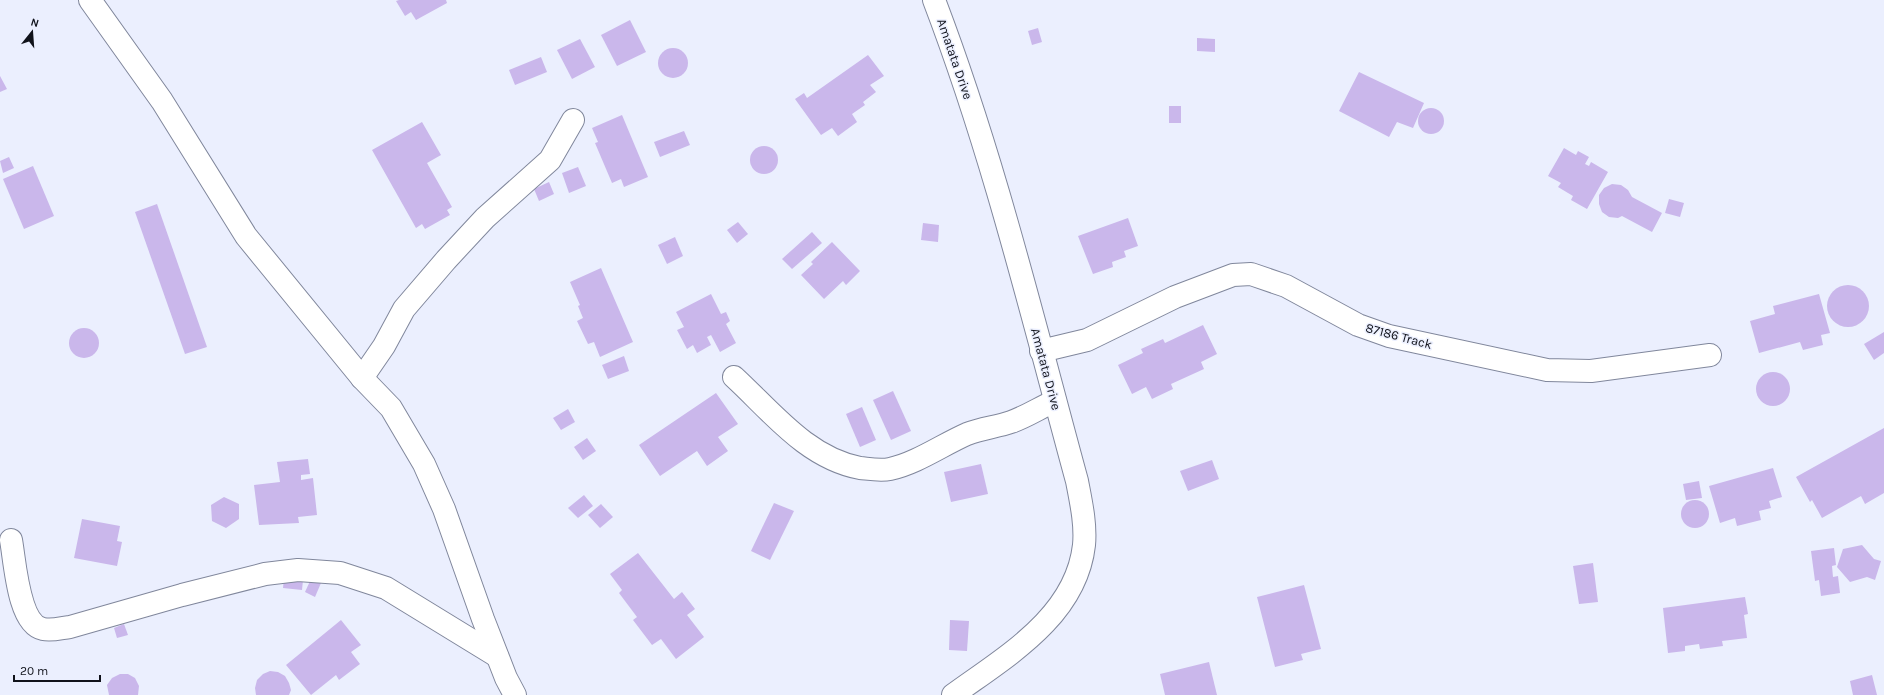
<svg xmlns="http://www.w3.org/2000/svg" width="1884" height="695" viewBox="0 0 1884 695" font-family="Karla,sans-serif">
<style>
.building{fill:#cab7eb}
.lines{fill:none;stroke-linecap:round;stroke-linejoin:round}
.street-casing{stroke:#80879c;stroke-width:24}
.secondary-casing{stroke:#80879c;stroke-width:24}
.street{stroke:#fff;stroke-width:22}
.secondary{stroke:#fff;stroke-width:22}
.labels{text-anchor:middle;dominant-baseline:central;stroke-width:3;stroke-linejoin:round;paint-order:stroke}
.street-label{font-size:13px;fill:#10121a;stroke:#ebeffe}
</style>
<rect width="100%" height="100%" fill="#ebeffe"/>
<g class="building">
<path d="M399,0H446L447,3L416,20L411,12L405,16L396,1Z"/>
<path d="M630,20L646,52L617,66L601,35Z"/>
<path d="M1038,28L1042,42L1032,45L1028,31Z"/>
<path d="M1197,38L1215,39V52L1197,51Z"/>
<path d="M580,39L595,67L572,79L557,50Z"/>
<circle cx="673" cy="63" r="15"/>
<path d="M868,55L884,76L870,85L876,92L863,102L865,105L852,114L857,122L838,136L832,128L821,135L795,99L804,93L807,98Z"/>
<path d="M541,57L547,72L515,85L509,70Z"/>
<path d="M1359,72L1424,103L1413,128L1397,122L1389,137L1339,111Z"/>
<path d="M0,76L7,89L0,92Z"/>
<rect x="1169" y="106" width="12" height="17"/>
<circle cx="1431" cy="121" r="13"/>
<path d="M622,115L648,177L624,187L621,179L612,183L595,143L598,142L592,128Z"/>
<path d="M422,122L441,155L427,163L452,207L447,210L450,215L425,229L422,224L416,228L372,150Z"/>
<path d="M684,131L690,145L660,157L654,142Z"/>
<circle cx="764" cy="160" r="14"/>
<path d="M1564,148L1576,155L1578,151L1589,157L1585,164L1589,166L1591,162L1608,172L1587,209L1571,200L1573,196L1558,187L1561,183L1548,176Z"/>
<path d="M9,157L14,168L3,173L0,161Z"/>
<path d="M33,166L54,216L24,229L3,179Z"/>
<path d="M578,167L586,186L569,193L562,173Z"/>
<path d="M549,182L554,194L539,201L534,189Z"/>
<path d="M1612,184L1621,185L1628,190L1632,197L1662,213L1652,232L1622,216L1618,218L1609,217L1602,212L1599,204V195L1604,188Z"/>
<path d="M1669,199L1684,203L1680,217L1665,213Z"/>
<path d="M157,204L207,347L185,354L135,212Z"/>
<path d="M1128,218L1138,246L1124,251L1126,257L1112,262L1113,267L1093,274L1078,236Z"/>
<path d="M738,222L748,234L737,243L727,230Z"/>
<path d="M923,223L939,225L938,242L921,240Z"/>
<path d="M812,232L822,243L792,269L782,259Z"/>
<path d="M675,237L683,256L667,264L658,245Z"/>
<path d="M832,242L860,271L846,285L843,281L824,299L801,275L813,264L811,262Z"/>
<path d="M601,268L633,342L600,357L594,342L588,344L577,321L583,318L578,306L580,305L570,282Z"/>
<circle cx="1848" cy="306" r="21"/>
<path d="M711,294L721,314L726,312L730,321L726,324L736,343L720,352L711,335L707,337L711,345L697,353L693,345L687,349L677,330L684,327L676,312Z"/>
<path d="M1819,294L1830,333L1821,335L1823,345L1803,350L1800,342L1759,353L1750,321L1775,314L1773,306Z"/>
<path d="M1203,325L1217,354L1201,362L1204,369L1171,384L1173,389L1152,399L1146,387L1132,394L1118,365L1143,353L1141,349L1163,339L1165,343Z"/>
<circle cx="84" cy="343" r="15"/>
<path d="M1884,332V353L1874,360L1864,344Z"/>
<path d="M624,356L629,371L608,379L602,365Z"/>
<circle cx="1773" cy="389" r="17"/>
<path d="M893,391L911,431L891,440L873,400Z"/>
<path d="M716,393L738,424L718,437L728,451L707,466L697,451L660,476L639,445Z"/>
<path d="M862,407L876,440L860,447L846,414Z"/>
<path d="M568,409L575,422L561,430L553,418Z"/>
<path d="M1884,428V493L1865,504L1861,496L1822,518L1812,500L1810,502L1796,477Z"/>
<path d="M587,438L596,451L583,460L574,447Z"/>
<path d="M308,459L310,474L301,475V480L313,478L317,515L298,517L299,523L259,525L254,485L280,482L277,462Z"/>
<path d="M1212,460L1219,479L1188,491L1180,471Z"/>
<path d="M981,464L988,494L951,502L944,472Z"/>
<path d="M1773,468L1782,497L1769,501L1771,508L1759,511L1761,520L1737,526L1735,518L1720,523L1709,486Z"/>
<path d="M1699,481L1702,498L1686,500L1683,484Z"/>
<path d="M584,495L593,506L578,518L568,508Z"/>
<path d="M224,497L239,504V519L226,528L212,521L211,505Z"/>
<circle cx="1695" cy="514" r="14"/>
<path d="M774,503L794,511L770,560L751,551Z"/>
<path d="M601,504L613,517L600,528L588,515Z"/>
<path d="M82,519L120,526L117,541L122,542L117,566L74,558Z"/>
<path d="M1862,545L1874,559L1881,561L1875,580L1867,577L1850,582L1837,567L1843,549Z"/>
<path d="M1834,548L1836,565L1832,566L1833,577L1838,576L1840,593L1821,596L1819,580L1815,581L1811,551Z"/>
<path d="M638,553L674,599L682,592L695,609L687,615L704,637L676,659L661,639L652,645L633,620L637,617L619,593L622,590L610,574Z"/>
<path d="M1593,563L1598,602L1579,604L1573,566Z"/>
<path d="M284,578L303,580L302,590L283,588Z"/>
<path d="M311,579L321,583L315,597L305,592Z"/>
<path d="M1304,585L1321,649L1301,654L1303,660L1275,667L1257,597Z"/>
<path d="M1745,597L1748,614L1744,615L1747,638L1722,641L1723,646L1700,649L1699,644L1685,646V651L1668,653L1663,608Z"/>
<path d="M341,620L361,645L351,652L360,664L339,680L336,675L311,695L286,665Z"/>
<path d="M950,620L969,621L967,651L949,650Z"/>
<path d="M124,624L128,635L117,638L114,628Z"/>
<path d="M1209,662L1217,695H1165L1160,674Z"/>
<path d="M270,671L278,672L285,676L289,683L291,690L289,695H256L255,688L257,680L263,674Z"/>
<path d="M120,674H128L135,678L139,686L138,695H109L107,685L112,678Z"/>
<path d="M1872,675L1877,695H1853L1850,681Z"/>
</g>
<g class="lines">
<defs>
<g id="street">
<path d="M90,0L162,101L246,236L362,378L391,408L424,464L444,509L483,619L506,678L515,695"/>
<path d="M1041,351L1087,340L1175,297L1233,275L1251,274L1286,286L1358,325L1389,336L1547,370L1591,371L1710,355"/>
<path d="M734,377C772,412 807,458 860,468C870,469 880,471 890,469C917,463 942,445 967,434C982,428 997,427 1011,422C1026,417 1041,407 1055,401"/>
<path d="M362,378L384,346L404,309L446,260L485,218L550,160L573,120"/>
<path d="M11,540C15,561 18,624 43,629C52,631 61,628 70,627L182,595L265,574L298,570L340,573L386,588L497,656"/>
</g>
<path id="secondary" d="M934,0C994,157 1033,320 1077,481C1081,502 1086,524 1084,545C1076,617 1005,657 953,695"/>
</defs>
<use href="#street" class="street-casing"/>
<use href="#secondary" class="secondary-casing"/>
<use href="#street" class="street"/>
<use href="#secondary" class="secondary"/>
</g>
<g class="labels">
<g class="street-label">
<text transform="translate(955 59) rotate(71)">Amatata Drive</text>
<text transform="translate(1399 336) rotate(15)">87186 Track</text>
<text transform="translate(1046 369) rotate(75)">Amatata Drive</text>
</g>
</g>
<g transform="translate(32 32) rotate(17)" stroke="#ebeffe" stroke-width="3" paint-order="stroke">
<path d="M0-3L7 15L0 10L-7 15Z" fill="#10121a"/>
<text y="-6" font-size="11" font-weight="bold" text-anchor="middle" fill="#10121a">N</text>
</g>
<path d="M14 675v6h86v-6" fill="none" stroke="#10121a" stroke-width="2"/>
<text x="20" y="675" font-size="12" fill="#10121a" stroke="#ebeffe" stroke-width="3" paint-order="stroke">20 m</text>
</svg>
